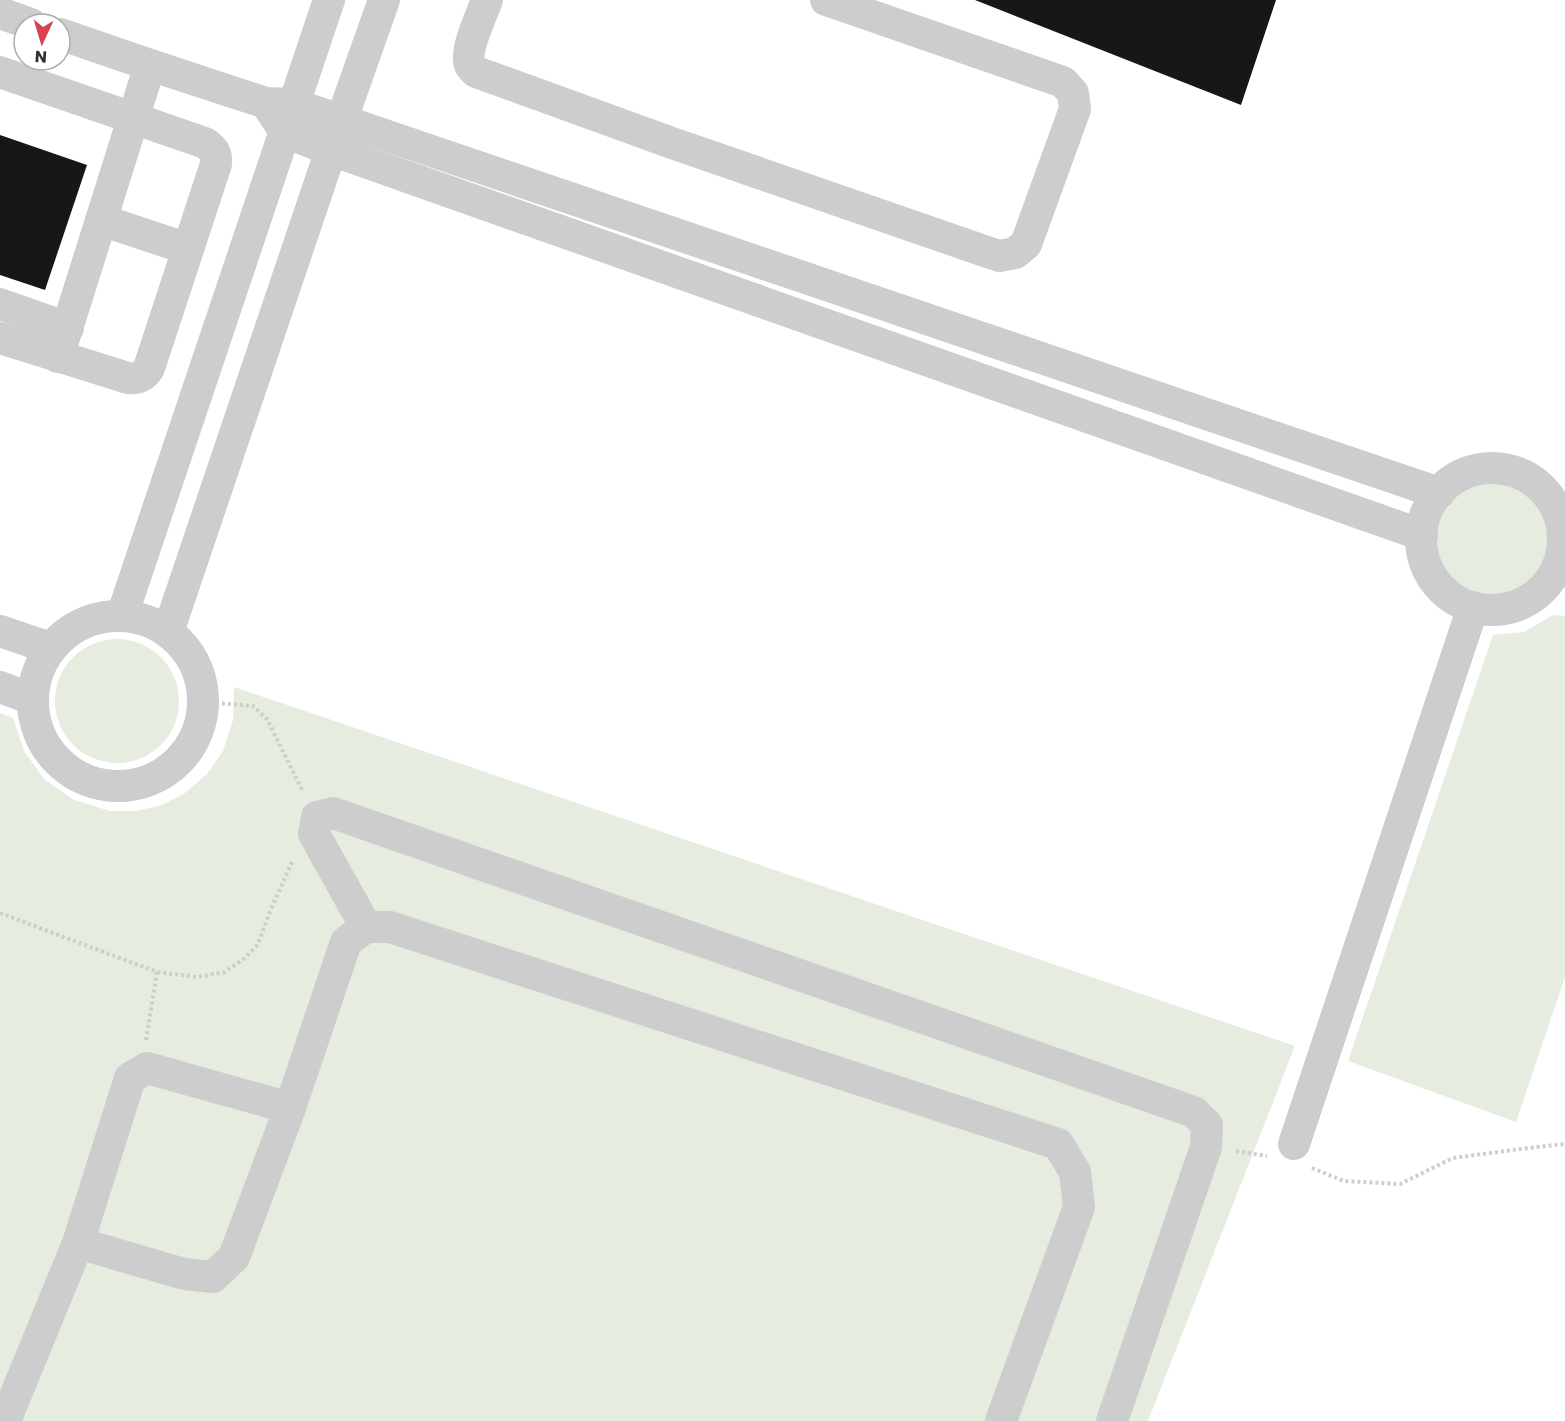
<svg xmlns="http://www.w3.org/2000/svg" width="1565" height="1421" viewBox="0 0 1565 1421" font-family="Poppins,sans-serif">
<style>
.green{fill:#e6ecdf}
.building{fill:#171717}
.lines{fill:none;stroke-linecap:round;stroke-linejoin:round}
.path{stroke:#cdcdcd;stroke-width:4;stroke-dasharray:3 3;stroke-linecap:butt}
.minor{stroke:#cdcdcd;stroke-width:32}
</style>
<rect width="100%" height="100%" fill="#fff"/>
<g class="green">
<circle cx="1492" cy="539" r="62"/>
<path d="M1553,615L1565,616V977L1516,1122L1348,1061L1493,635L1524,632Z"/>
<circle cx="117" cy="701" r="62"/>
<path d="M234,687L1295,1046L1148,1421H0V713L13,718L24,751L44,779L74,800L110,811H136L162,805L185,793L207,774L223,751L233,720Z"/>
</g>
<g class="building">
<path d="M975,0H1276L1241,105Z"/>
<path d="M0,135L87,165L45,290L0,275Z"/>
</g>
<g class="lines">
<g class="path">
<path d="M204,702L253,706L267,719L303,792"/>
<path d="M0,913L157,972L197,977L225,972L245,958L258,944L271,909L293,860"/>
<path d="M146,1040L157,972"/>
<path d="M1236,1151L1267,1156"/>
<path d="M1312,1168L1344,1181L1400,1184L1453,1158L1528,1148L1565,1144"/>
</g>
<g class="minor">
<path d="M487,0C482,14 464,51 470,65C471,67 474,70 476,72L672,143L999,256L1015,253L1026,244L1075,109L1073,93L1063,82L826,0"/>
<path d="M0,13L31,24"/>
<path d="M60,34L150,65L266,103L293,104L1439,493"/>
<path d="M0,72L205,143C214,149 217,154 216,164L149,368C143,377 138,379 128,378L0,338"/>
<path d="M266,103L285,132L331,150L1422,535"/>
<path d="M101,220L188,249"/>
<path d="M0,304L68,328"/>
<path d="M58,357L150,65"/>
<circle cx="1492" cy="539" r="71"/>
<circle cx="118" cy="701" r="85"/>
<path d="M122,616L329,0"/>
<path d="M0,631L50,648"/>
<path d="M168,632L331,150L384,0"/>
<path d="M0,687L32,699"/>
<path d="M366,927L314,834L317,817L333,813L1194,1112L1207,1125L1206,1147L1112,1421"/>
<path d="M1294,1144L1473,607"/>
<path d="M78,1243L130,1078L147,1068L290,1108"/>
<path d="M5,1421L78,1243L184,1274L213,1277L234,1257L290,1108L346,942L366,927H390L1058,1144L1075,1172L1079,1207L1001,1421"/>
</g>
</g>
<g transform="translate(42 42) rotate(184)"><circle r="28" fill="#ffffff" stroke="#acacac" stroke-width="1.5"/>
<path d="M0-4.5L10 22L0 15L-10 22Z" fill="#d94050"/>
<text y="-9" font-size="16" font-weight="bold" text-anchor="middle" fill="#303030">N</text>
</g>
</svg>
